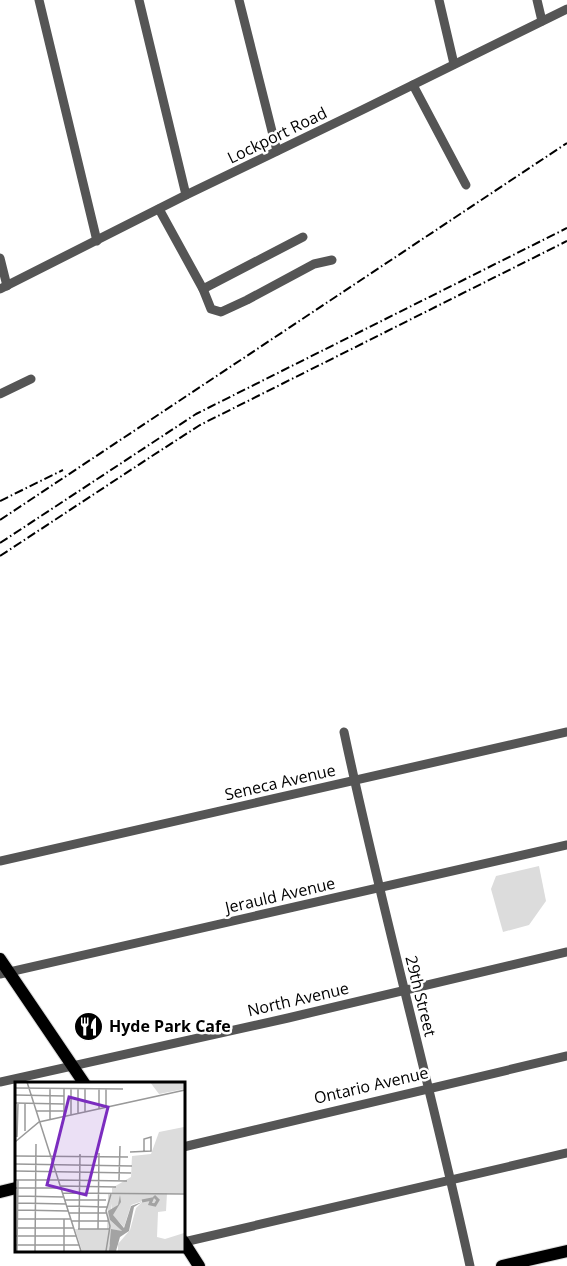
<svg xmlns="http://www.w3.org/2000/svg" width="567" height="1266" viewBox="0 0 567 1266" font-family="'Open Sans',sans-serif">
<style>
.grass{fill:#dcdcdc}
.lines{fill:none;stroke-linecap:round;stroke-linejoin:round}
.major-casing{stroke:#dbdbdb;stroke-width:14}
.minor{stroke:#555;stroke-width:9}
.major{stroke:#000;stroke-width:12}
.rail{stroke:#000;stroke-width:2;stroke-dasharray:9 3 1.5 3;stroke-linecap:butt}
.labels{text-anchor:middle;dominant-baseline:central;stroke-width:5;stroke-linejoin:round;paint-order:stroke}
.street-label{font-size:16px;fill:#000;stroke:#fff}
.poi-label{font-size:16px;font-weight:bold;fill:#000;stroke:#fff;text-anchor:start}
.inset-river{fill:none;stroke:#a3a3a3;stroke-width:3}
.inset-road{fill:none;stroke:#999;stroke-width:1.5}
.view{fill:#7b2cbf;fill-opacity:0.15;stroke:#7b2cbf;stroke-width:3}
.inset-edge{fill:none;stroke:#000;stroke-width:3}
</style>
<rect width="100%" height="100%" fill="#fff"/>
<path class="grass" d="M539,866L546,901L529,925L503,932L491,889L496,876Z"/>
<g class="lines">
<defs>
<g id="major">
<path d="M0,959L84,1083"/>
<path d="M0,1192L16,1188"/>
<path d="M183,1241L199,1266"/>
<path d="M502,1266L567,1251"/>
</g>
</defs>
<use href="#major" class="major-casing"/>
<g class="minor">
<path d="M39,0L97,241"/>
<path d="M139,0L186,195"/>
<path d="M239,0L277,151"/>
<path d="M439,0L454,64"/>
<path d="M537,0L542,21"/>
<path d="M413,85L466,185"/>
<path d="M159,209L203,289L211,309L221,312L247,300L314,264L332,260"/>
<path d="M0,258L7,286"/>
<path d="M0,289L186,195L362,110L567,9"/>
<path d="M203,289L303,237"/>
<path d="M0,394L31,379"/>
<path d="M344,732C382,911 431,1087 470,1266"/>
<path d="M0,861L567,732"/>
<path d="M0,974L567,845"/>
<path d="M0,1082L288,1018L567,952"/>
<path d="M183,1147L567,1056"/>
<path d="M184,1242L567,1153"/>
</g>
<use href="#major" class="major"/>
<g class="rail">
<path d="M0,501L63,470"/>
<path d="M0,520L567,143"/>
<path d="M0,543L196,414L567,228"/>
<path d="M0,556L152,456L200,425L567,241"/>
</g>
</g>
<defs>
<symbol id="restaurant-disc" viewBox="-11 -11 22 22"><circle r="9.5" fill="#000" stroke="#fff"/><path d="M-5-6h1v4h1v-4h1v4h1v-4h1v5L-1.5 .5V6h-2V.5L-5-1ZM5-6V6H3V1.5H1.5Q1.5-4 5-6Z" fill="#fff"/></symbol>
</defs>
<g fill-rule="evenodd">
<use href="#restaurant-disc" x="72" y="1010" width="33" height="33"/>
</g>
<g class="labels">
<g class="street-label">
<text transform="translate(277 135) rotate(-26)">Lockport Road</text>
<text transform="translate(280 782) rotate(-13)">Seneca Avenue</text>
<text transform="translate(280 895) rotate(-13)">Jerauld Avenue</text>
<text transform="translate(421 996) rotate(76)">29th Street</text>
<text transform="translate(298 999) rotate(-13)">North Avenue</text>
<text transform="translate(371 1085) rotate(-13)">Ontario Avenue</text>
</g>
<g class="poi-label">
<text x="109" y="1026">Hyde Park Cafe</text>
</g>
</g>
<g transform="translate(15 1082)">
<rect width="170" height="170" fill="#fff"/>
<path d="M135,0H169V7L144,12ZM169,45V111H152L151,129L143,130L142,155L150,157L169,151V169H103V162L115,148L121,126L128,119L116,123L109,145L97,133V106L116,95L117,74L136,72L144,50Z" fill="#dcdcdc"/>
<path d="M93,112L98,113L95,138L107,149L99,155L97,151L102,149L96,148L99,158L94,163L95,169H67L60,147H92Z" fill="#dcdcdc"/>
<path d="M105,113L106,120L98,133L109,146L116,124L127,120L119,125L114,149L105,155L101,169H94L96,147L107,149L95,138L93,129L103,123Z" fill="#a3a3a3"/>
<path class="inset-river" d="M127,119L137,117L135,122L140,123L143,118L139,114"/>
<path class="inset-road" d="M12,0L66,169M0,6L108,7M35,6V37M0,13L49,14M0,21L49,22M10,21V49M91,26V7M84,27V7M21,29H49M70,30V7M63,31V7M56,33V7M49,35V6M2,55L3,21M0,60L24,40L170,8M115,70L136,69V55L129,57V69M0,74L113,75M0,82L117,84M0,89L116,91M0,98H43M44,98L112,99M104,98L105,64M46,104L101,105M0,106H46M47,111L170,112M3,114L48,115M50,118H91M3,121L51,122M52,124L93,125M3,128L53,129M54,131H91M3,137H56M49,137V169M56,139H93M2,146H58M63,147H94M64,147L65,72M83,147L84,71M1,154H61M1,163H64M2,169L3,98M20,169L21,62M91,169L95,144L91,129L96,112"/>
<path class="view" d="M54,15L93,25L71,113L32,103Z"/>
<rect width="170" height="170" class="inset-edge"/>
</g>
</svg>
